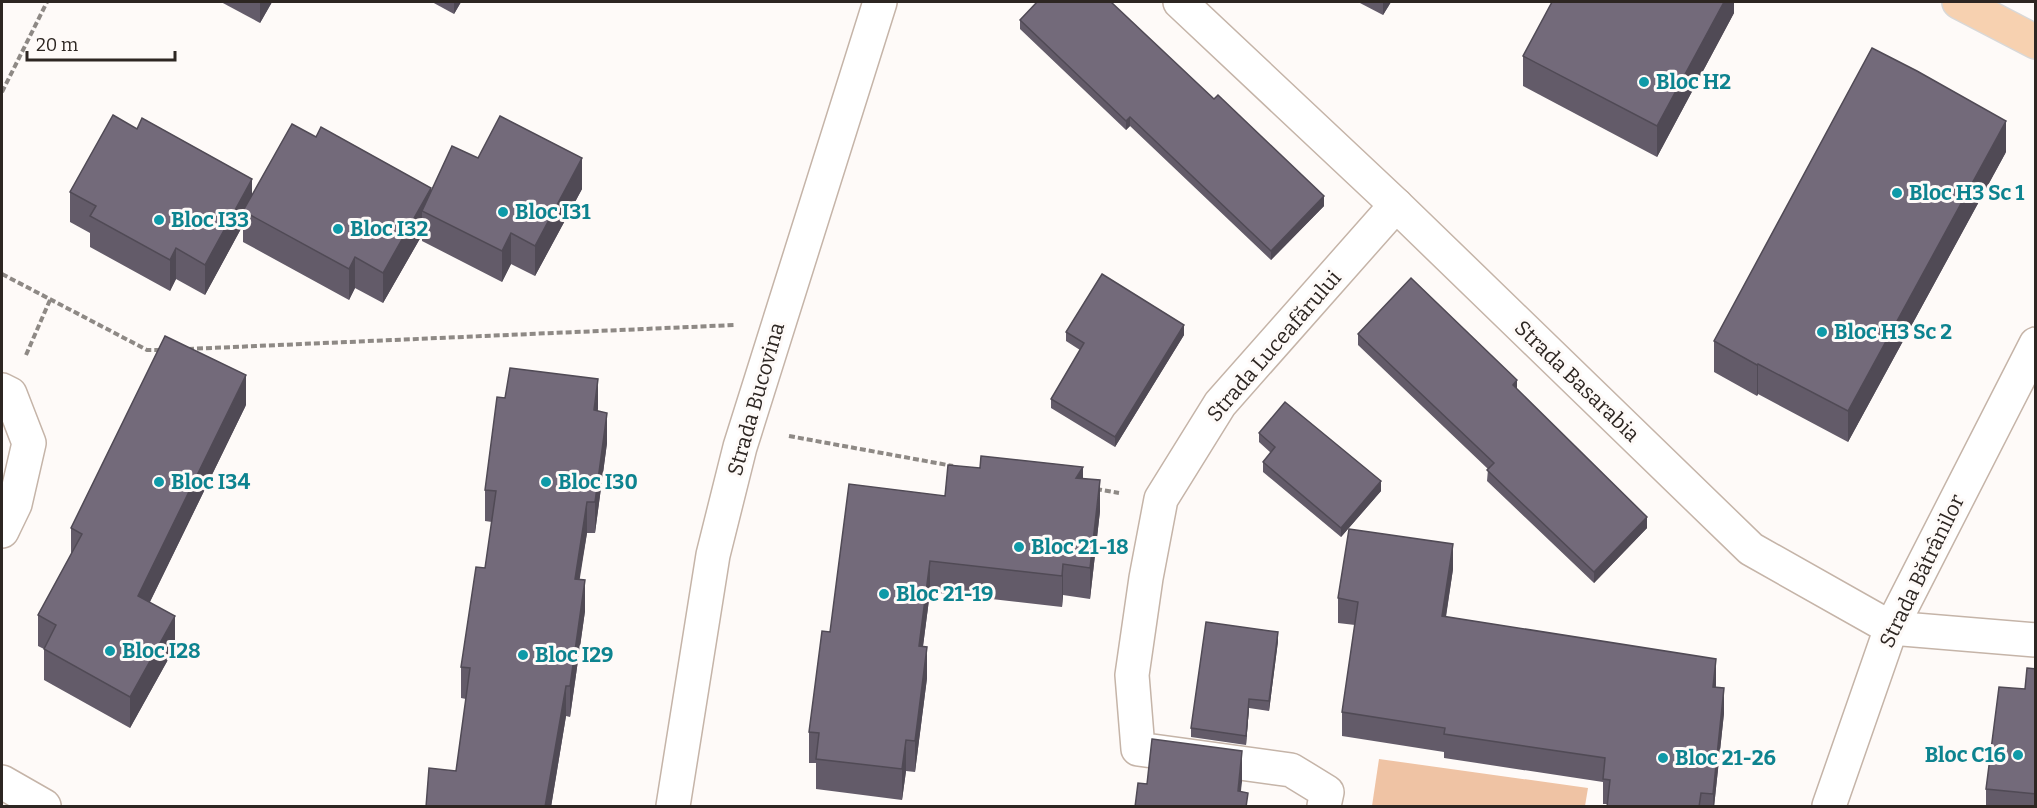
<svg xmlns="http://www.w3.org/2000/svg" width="2037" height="808" viewBox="0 0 2037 808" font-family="Bitter,serif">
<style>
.green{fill:#efc3a4}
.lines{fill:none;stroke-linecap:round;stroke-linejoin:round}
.minor-casing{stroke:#c5b4a8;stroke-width:36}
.major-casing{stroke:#d9d8d7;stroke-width:36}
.path{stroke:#8e8985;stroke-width:4;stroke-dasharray:6 3;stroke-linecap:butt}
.minor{stroke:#fff;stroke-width:33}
.major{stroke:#f7d1b0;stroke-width:33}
.wall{fill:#635b69}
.shaded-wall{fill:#504a55}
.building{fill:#736a7a;stroke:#504a55;stroke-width:1.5}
.culture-dot{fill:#0f9aa8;stroke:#fefaf8;stroke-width:2}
.labels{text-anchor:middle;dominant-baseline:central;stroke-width:6;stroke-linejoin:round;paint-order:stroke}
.culture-label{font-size:21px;font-weight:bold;fill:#0d838f;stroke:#fefaf8;text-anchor:start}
.street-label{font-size:21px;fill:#2d2622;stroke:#fefaf8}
</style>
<rect width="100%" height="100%" fill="#fefaf8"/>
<path class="green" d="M1379,759L1588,788L1585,806H1372Z"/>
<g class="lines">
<defs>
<g id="minor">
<path d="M1180,2L1396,205L1751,549L1891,628L2036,640"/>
<path d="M2,390L10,394L29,443L15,504L2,531"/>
<path d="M2,782L44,806"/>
<path d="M673,806L713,555L740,447L880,2"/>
<path d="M1324,806L1327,792L1291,770L1138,749L1132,675L1146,578L1161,499L1220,404L1396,205"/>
<path d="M1829,806L1891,628L2036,344"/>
</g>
<path id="major" d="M1959,2L2036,42"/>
</defs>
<use href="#minor" class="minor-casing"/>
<use href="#major" class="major-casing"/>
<g class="path">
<path d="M2,92L47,2"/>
<path d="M2,274L147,350H163"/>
<path d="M188,349L735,325"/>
<path d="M26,355L50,300"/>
<path d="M789,436L953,466"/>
<path d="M1096,489L1119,493"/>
</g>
<use href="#minor" class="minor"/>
<use href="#major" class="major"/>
</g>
<g class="wall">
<path d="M221,2H272L260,23Z"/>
<path d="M432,2H461L454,14Z"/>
<path d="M1358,2H1391L1383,15Z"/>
<path d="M1734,2V13L1657,157L1523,86V56Z"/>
<path d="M1020,20L1324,206L1271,260L1130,126L1126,130L1020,29Z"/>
<path d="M316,137L431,192L478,158L582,189L535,276L511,264L502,282L422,241V235L383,303L355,288L349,300L243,242V225L205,295L176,279L170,291L90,247V233L70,222V192L252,196Z"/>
<path d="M2006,152L1848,442L1758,394L1757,396L1714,372V341Z"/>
<path d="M1066,332L1184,335L1115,447L1051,408V399L1080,350L1066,341Z"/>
<path d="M1358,334L1517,389L1647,528L1594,583L1487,481L1488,469L1358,345Z"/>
<path d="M246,405L150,602L175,647L130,728L44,680V649L38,646V615L71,555V528Z"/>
<path d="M598,411L607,443L595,533H587L579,579L585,611L570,717L566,716L551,807H426L456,771L466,699L461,698V667L485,568L492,522L485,521V490Z"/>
<path d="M1259,433L1381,491L1341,537L1263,472V462L1271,453L1259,442Z"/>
<path d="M945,496L1100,511L1090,599L1063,595L1062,607L930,592L923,646L927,678L915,772L906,771L902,800L816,789V763H809V732L830,632Z"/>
<path d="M1453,569L1446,617L1716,683V687L1724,713L1714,807H1607V804H1603V782L1444,758V752L1342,736V712L1355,625L1338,623V598Z"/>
<path d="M1278,641L1269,711L1249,708L1246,745L1191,737V728Z"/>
<path d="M2036,669V807H1986V789L2025,689Z"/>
</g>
<g class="shaded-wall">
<path d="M260,2H272L260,23Z"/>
<path d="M454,2H461L454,14Z"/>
<path d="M1383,2H1391L1383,15Z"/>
<path d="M1724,2H1734V13L1657,157V126Z"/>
<path d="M1130,117V126L1126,130V121Z"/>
<path d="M2006,121V152L1848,442V411Z"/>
<path d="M582,158V189L535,276V246Z"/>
<path d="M252,179V210L243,211V225L205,295V265Z"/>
<path d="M431,188V215L422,211V235L383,303V273Z"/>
<path d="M1324,196V206L1271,260V251Z"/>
<path d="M511,233V264L502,282V251Z"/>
<path d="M176,248V279L170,291V260Z"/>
<path d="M355,257V288L349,300V269Z"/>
<path d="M1184,325V335L1115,447V437Z"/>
<path d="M1758,364V394L1757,396V365Z"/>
<path d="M246,375V405L138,626V596Z"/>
<path d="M598,379V409L594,441V410Z"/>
<path d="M1517,380V391L1513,385Z"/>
<path d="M607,413V443L595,533V502Z"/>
<path d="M1083,467V498L1076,478Z"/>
<path d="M1100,480V511L1090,599V568Z"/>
<path d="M1381,481V491L1341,537V528Z"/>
<path d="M587,502V533L575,609V579Z"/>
<path d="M1647,517V528L1594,583V572Z"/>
<path d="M1453,544V569L1442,641V616Z"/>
<path d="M930,561V592L919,677V646Z"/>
<path d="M1063,564V595L1062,607V576Z"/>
<path d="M585,580V611L570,717V686Z"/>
<path d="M175,616V647L130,728V697Z"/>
<path d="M1278,632V641L1269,711V701Z"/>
<path d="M927,647V678L915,772V741Z"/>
<path d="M1716,659V683L1713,711V687Z"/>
<path d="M566,686V716L551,807H545Z"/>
<path d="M1724,688V713L1714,807H1713V794Z"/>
<path d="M1249,699V708L1246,745V736Z"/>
<path d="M906,740V771L902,800V769Z"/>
<path d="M1242,751V782L1239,807L1238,791Z"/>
</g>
<g class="building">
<path d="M1037,2H1111L1214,99L1218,95L1324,196L1271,251L1130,117L1126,121L1020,20Z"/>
<path d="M1552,2H1724L1657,126L1523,56Z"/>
<path d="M1872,48L1917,71L2006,121L1848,411L1758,364L1757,365L1714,341Z"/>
<path d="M113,115L137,129L142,118L252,179L205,265L176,248L170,260L90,216L96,206L70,192Z"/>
<path d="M500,116L582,158L535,246L511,233L502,251L422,211L452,146L478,158Z"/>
<path d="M292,124L316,137L321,127L431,188L383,273L355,257L349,269L243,211Z"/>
<path d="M1102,274L1184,325L1115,437L1051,399L1084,343L1066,332Z"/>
<path d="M1411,278L1517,380L1513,385L1647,517L1594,572L1487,470L1494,463L1358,334Z"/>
<path d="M165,336L246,375L138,596L175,616L130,697L44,649L56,625L38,615L82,534L71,528Z"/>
<path d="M510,368L598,379L594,410L607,413L595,502H587L575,579L585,580L570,686H566L545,807H426L429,768L456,771L470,668L461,667L476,567L485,568L496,491L485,490L497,397L505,398Z"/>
<path d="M1285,402L1381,481L1341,528L1263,462L1275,447L1259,433Z"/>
<path d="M981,456L1083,467L1076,478L1100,480L1090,568L1063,564L1062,576L930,561L919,646L927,647L915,741L906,740L902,769L816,759L819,733L809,732L822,631L830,632L849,484L945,496L948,465L980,468Z"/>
<path d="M1349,529L1453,544L1442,616L1716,659L1713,687L1724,688L1713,794L1701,793L1699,807H1607L1610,780L1603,779L1605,758L1444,734L1445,728L1342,712L1358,602L1338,598Z"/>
<path d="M1206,622L1278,632L1269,701L1249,699L1246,736L1191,728Z"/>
<path d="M2027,668L2036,669V794L1986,789L1999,687L2025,689Z"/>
<path d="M1152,739L1242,751L1238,791L1248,793L1246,807H1135L1138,783L1147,784Z"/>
</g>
<g class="culture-dot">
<circle cx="1644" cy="82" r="6"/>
<circle cx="1897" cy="193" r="6"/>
<circle cx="503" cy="212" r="6"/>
<circle cx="159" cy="220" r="6"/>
<circle cx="338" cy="229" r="6"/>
<circle cx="1822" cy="332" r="6"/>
<circle cx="159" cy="482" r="6"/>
<circle cx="546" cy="482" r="6"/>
<circle cx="1019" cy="547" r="6"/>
<circle cx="884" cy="594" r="6"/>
<circle cx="110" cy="651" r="6"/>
<circle cx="523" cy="655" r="6"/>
<circle cx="2018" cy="755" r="6"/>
<circle cx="1663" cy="758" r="6"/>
</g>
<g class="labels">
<g class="culture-label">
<text x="1656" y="82">Bloc H2</text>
<text x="1909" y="193">Bloc H3 Sc 1</text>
<text x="515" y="212">Bloc I31</text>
<text x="171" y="220">Bloc I33</text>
<text x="350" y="229">Bloc I32</text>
<text x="1834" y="332">Bloc H3 Sc 2</text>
<text x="171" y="482">Bloc I34</text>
<text x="558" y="482">Bloc I30</text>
<text x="1031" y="547">Bloc 21-18</text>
<text x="896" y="594">Bloc 21-19</text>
<text x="122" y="651">Bloc I28</text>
<text x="535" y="655">Bloc I29</text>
<text x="2006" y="755" text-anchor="end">Bloc C16</text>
<text x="1675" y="758">Bloc 21-26</text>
</g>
<g class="street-label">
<text transform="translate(1274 346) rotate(-49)">Strada Luceafărului</text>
<text transform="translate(1577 381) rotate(44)">Strada Basarabia</text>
<text transform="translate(756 399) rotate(-74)">Strada Bucovina</text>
<text transform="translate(1922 571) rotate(-64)">Strada Bătrânilor</text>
</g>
</g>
<rect width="2037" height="808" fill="none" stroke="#2d2622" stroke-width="6"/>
<path d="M27 51v9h148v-9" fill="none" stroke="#2d2622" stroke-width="3"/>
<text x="36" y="51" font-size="18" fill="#2d2622" stroke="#fefaf8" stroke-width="4.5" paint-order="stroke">20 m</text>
</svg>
